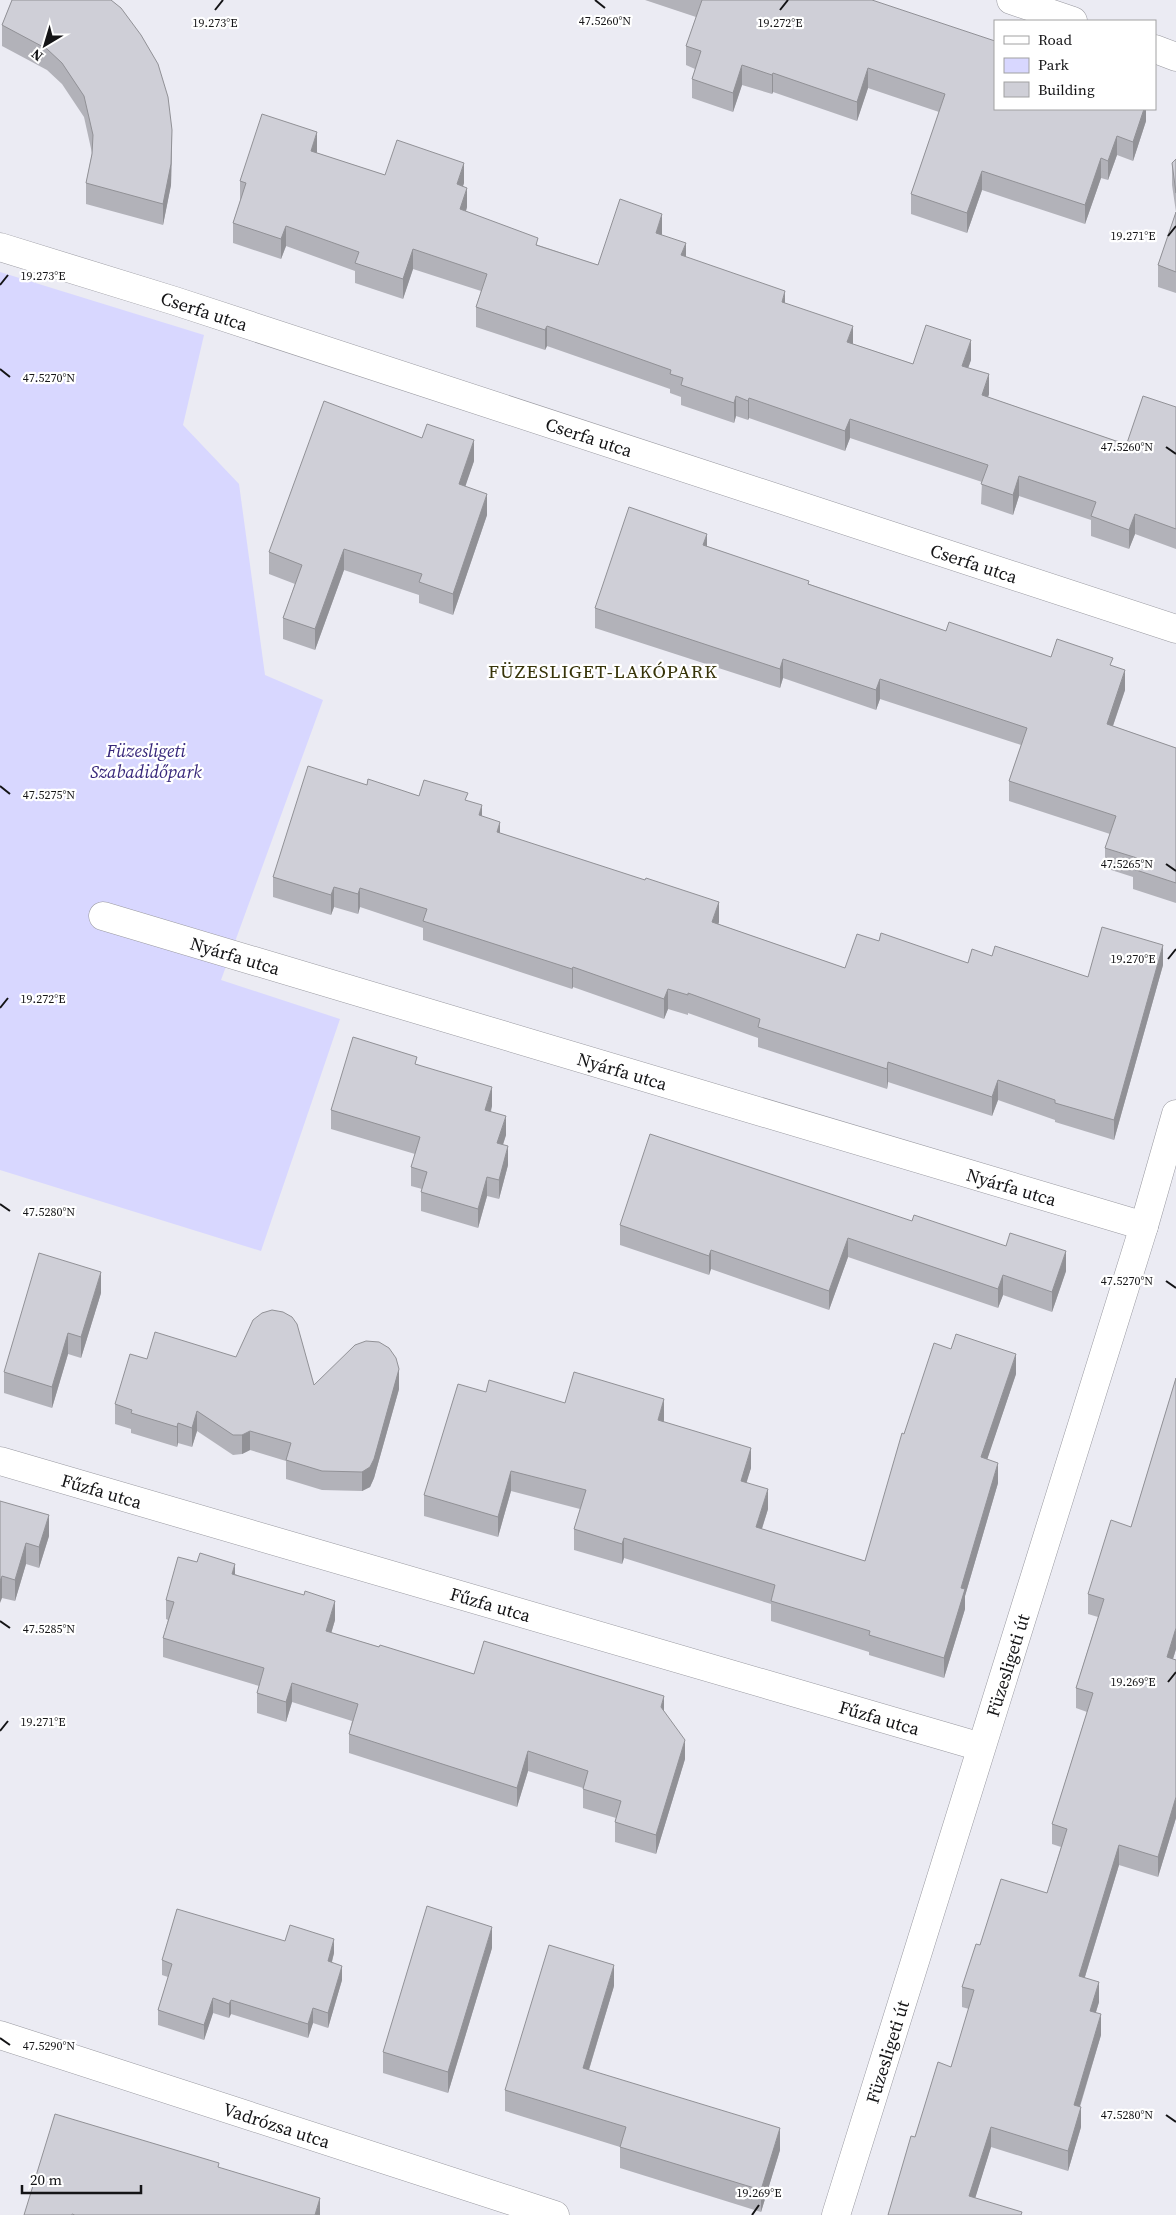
<svg xmlns="http://www.w3.org/2000/svg" width="1176" height="2215" viewBox="0 0 1176 2215" font-family="'Source Serif 4',serif">
<style>
.green{fill:#d8d7ff}
.lines{fill:none;stroke-linecap:round;stroke-linejoin:round}
.minor-casing{stroke:#9999a0;stroke-width:29}
.minor{stroke:#fff;stroke-width:28}
.wall{fill:#b2b2b9}
.shaded-wall{fill:#919196}
.building{fill:#cfcfd7;stroke:#919196}
.ticks{fill:none;stroke:#141416;stroke-width:2}
.labels{text-anchor:middle;dominant-baseline:central;stroke-width:4.5;stroke-linejoin:round;paint-order:stroke}
.street-label{font-size:18px;fill:#141416;stroke:#fff}
.park-label{font-size:18px;font-style:italic;fill:#37277a;stroke:#fff}
.neighbourhood-label{font-size:19px;letter-spacing:1px;fill:#363308;stroke:#fff}
.ticks-label{font-size:12px;text-anchor:middle;fill:#141416;stroke:#fff;stroke-width:4.5;stroke-linejoin:round;paint-order:stroke}
</style>
<rect width="100%" height="100%" fill="#ebebf3"/>
<path class="green" d="M0,272L204,335L183,425L239,484L265,675L323,700L221,980L340,1019L261,1251L0,1170Z"/>
<g class="lines">
<defs>
<g id="minor">
<path d="M1011,0L1073,21"/>
<path d="M1155,49L1176,57"/>
<path id="s1" d="M0,247L175,301L1176,629"/>
<path id="s2" d="M103,916L1144,1226"/>
<path id="s3" d="M0,1461L981,1747"/>
<path id="s4" d="M0,2035L555,2215"/>
<path id="s5" d="M836,2215L1144,1226L1176,1114"/>
</g>
</defs>
<use href="#minor" class="minor-casing"/>
<use href="#minor" class="minor"/>
</g>
<g class="wall">
<path d="M12,0L172,151L171,185L163,225L86,204V183L92,153L84,117L62,84L47,70L2,46V25Z"/>
<path d="M645,0H872L995,109H1146V121L1133,161L1117,155L1108,180L1101,178L1085,224L982,190L967,233L911,214V194L939,112L868,88L857,121L773,92L772,94L742,85L733,112L692,98V79L695,69L686,65V46L696,17Z"/>
<path d="M317,152V153L385,175L464,183L463,186L467,207L466,211L538,245L598,265L662,234V235L686,257L785,303L853,344L913,364L971,360L968,368L989,394L988,397L1116,441L1127,443L1176,407V549L1135,534L1129,549L1091,536V520L1019,496L1013,515L981,504L982,482L850,438L845,451L749,418L748,420L736,416L734,423L681,405V397L670,393V389L547,346L545,350L476,327V307L481,291L413,269L403,299L355,283V271L286,246L281,259L233,243V223L240,201V181Z"/>
<path d="M1176,159V293L1158,287V265L1176,212L1172,185V163Z"/>
<path d="M474,461L465,486L487,515L453,615L419,603V595L344,570L315,650L283,639V618L295,584L269,574V552Z"/>
<path d="M707,546L809,584L946,631L1051,657L1113,666L1125,690L1113,726L1176,748V903L1133,889V877L1105,868V848L1110,834L1009,801V781L1021,745L880,699L876,710L783,678L780,688L595,628V608Z"/>
<path d="M367,785L419,796L468,801L482,816L500,833L719,922L718,924L845,968L879,941L968,963L992,956L1088,977L1163,965L1114,1140L1055,1122V1120L998,1100L992,1116L888,1082L887,1089L758,1047V1038L688,1013V1015L668,1009L664,1019L573,987L572,989L423,940V928L360,907L358,914L334,907L331,915L273,897V877Z"/>
<path d="M417,1064L492,1106L491,1112L506,1135L503,1145L508,1165L499,1199L487,1196L478,1228L421,1211V1192L422,1189L411,1186V1167L415,1154L331,1129V1110Z"/>
<path d="M912,1221L1066,1271L1052,1312L1003,1295L998,1308L848,1257L829,1310L711,1269L709,1275L620,1245V1225Z"/>
<path d="M101,1293L81,1358L68,1354L52,1408L4,1393V1372Z"/>
<path d="M236,1357L314,1385L399,1389L374,1478L370,1487L362,1491L322,1490L286,1479V1461L250,1450L242,1454L233,1455L197,1431L192,1447L178,1443L177,1447L131,1433V1429L115,1424V1404L147,1359Z"/>
<path d="M1016,1374L987,1459L998,1483L965,1596V1609L944,1678L869,1655V1652L771,1621V1604L624,1558L622,1564L574,1550V1529L580,1509L511,1491L498,1537L424,1516V1495L486,1392L565,1403L664,1420V1422L751,1468L746,1482L768,1509L762,1529L865,1561L904,1434Z"/>
<path d="M1176,1378V1649L1173,1659L1176,1660V1818L1158,1877L1119,1865L1085,1977L1099,2002L1096,2012L1101,2035L1080,2107L1081,2127L1068,2171L991,2147L975,2198L1022,2215H888L915,2137L951,2067L969,2009L962,2007V1987L980,1945L1047,1893L1061,1847L1052,1844V1824L1087,1712L1076,1708V1688L1098,1617L1088,1614V1594L1131,1527Z"/>
<path d="M0,1501L49,1536L39,1568L26,1564L15,1601L2,1598Z"/>
<path d="M235,1574L335,1620L331,1633L474,1674L664,1712L685,1759L656,1854L615,1842V1822L616,1818L583,1808V1788L528,1771L517,1807L349,1753V1734L352,1721L292,1702L286,1722L257,1713V1693L259,1686L163,1657V1638L168,1620L166,1619V1600Z"/>
<path d="M285,1941L334,1953L332,1962L342,1980L328,2028L313,2023L308,2038L231,2014L229,2018L213,2013L204,2040L158,2025V2010L168,1977L162,1975V1960Z"/>
<path d="M492,1948L448,2093L383,2073V2052Z"/>
<path d="M614,1986L589,2070L780,2150L761,2212L620,2168V2147L505,2111V2090Z"/>
</g>
<g class="shaded-wall">
<path d="M742,65V85L733,112V93Z"/>
<path d="M868,68V88L857,121V102Z"/>
<path d="M773,73V92L772,94V75Z"/>
<path d="M1144,109H1146V121L1133,161V142Z"/>
<path d="M172,130L171,185L163,225V204Z"/>
<path d="M317,132V152L311,171V151Z"/>
<path d="M1117,136V155L1108,180V161Z"/>
<path d="M1101,158V178L1085,224V205Z"/>
<path d="M464,163V183L457,203V184Z"/>
<path d="M982,171V190L967,233V213Z"/>
<path d="M467,188V207L460,229V209Z"/>
<path d="M662,214V234L656,253V233Z"/>
<path d="M286,226V246L281,259V239Z"/>
<path d="M686,243V263L681,255Z"/>
<path d="M413,249V269L403,299V279Z"/>
<path d="M785,291V311L782,302Z"/>
<path d="M547,326V346L545,350V330Z"/>
<path d="M853,326V346L847,342Z"/>
<path d="M971,340V360L962,385V366Z"/>
<path d="M989,374V394L982,415V395Z"/>
<path d="M736,396V416L734,423V403Z"/>
<path d="M749,398V418L748,420V401Z"/>
<path d="M850,419V438L845,451V431Z"/>
<path d="M474,440V461L459,505V484Z"/>
<path d="M1019,476V496L1013,515V495Z"/>
<path d="M487,494V515L453,615V594Z"/>
<path d="M1135,514V534L1129,549V530Z"/>
<path d="M707,534V553L703,545Z"/>
<path d="M344,549V570L315,650V629Z"/>
<path d="M783,659V678L780,688V669Z"/>
<path d="M1125,670V690L1107,743V724Z"/>
<path d="M880,679V699L876,710V690Z"/>
<path d="M482,805V825L479,815Z"/>
<path d="M500,822V842L497,832Z"/>
<path d="M334,887V907L331,915V895Z"/>
<path d="M360,888V907L358,914V894Z"/>
<path d="M719,902V922L712,942V922Z"/>
<path d="M1163,945V965L1114,1140V1120Z"/>
<path d="M573,967V987L572,989V969Z"/>
<path d="M668,989V1009L664,1019V999Z"/>
<path d="M888,1062V1082L887,1089V1069Z"/>
<path d="M998,1080V1100L992,1116V1097Z"/>
<path d="M492,1087V1106L485,1129V1110Z"/>
<path d="M506,1116V1135L497,1162V1143Z"/>
<path d="M508,1146V1165L499,1199V1180Z"/>
<path d="M487,1177V1196L478,1228V1209Z"/>
<path d="M848,1238V1257L829,1310V1291Z"/>
<path d="M711,1250V1269L709,1275V1256Z"/>
<path d="M1066,1251V1271L1052,1312V1292Z"/>
<path d="M101,1272V1293L81,1358V1337Z"/>
<path d="M1003,1275V1295L998,1308V1289Z"/>
<path d="M68,1333V1354L52,1408V1387Z"/>
<path d="M1016,1354V1374L981,1478V1457Z"/>
<path d="M399,1369V1389L374,1478L370,1487L362,1491V1472Z"/>
<path d="M664,1399V1420L658,1440V1420Z"/>
<path d="M197,1411V1431L192,1447V1428Z"/>
<path d="M178,1423V1443L177,1447V1427Z"/>
<path d="M250,1431V1450L242,1454V1435Z"/>
<path d="M751,1448V1468L741,1501V1481Z"/>
<path d="M998,1463V1483L965,1596V1609L944,1678V1658L961,1588Z"/>
<path d="M511,1471V1491L498,1537V1517Z"/>
<path d="M768,1489V1509L756,1547V1527Z"/>
<path d="M49,1515V1536L39,1568V1547Z"/>
<path d="M624,1538V1558L622,1564V1544Z"/>
<path d="M26,1543V1564L15,1601V1580Z"/>
<path d="M235,1564V1583L232,1574Z"/>
<path d="M2,1576V1598L0,1603V1581Z"/>
<path d="M335,1601V1620L326,1651V1631Z"/>
<path d="M1176,1628V1649L1167,1678V1657Z"/>
<path d="M292,1683V1702L286,1722V1702Z"/>
<path d="M664,1696V1715L661,1707Z"/>
<path d="M685,1740V1759L656,1854V1835Z"/>
<path d="M528,1751V1771L517,1807V1788Z"/>
<path d="M1176,1797V1818L1158,1877V1857Z"/>
<path d="M1119,1845V1865L1079,1996V1976Z"/>
<path d="M492,1927V1948L448,2093V2072Z"/>
<path d="M334,1939V1953L328,1976V1961Z"/>
<path d="M614,1965V1986L583,2089V2068Z"/>
<path d="M342,1966V1980L328,2028V2013Z"/>
<path d="M1099,1982V2002L1090,2031V2011Z"/>
<path d="M213,1998V2013L204,2040V2025Z"/>
<path d="M231,2000V2014L229,2018V2004Z"/>
<path d="M313,2008V2023L308,2038V2024Z"/>
<path d="M1101,2014V2035L1074,2125V2105Z"/>
<path d="M1081,2107V2127L1068,2171V2151Z"/>
<path d="M991,2127V2147L970,2215L969,2196Z"/>
<path d="M780,2128V2150L761,2212V2190Z"/>
<path d="M320,2198V2215H315Z"/>
</g>
<g class="building">
<path d="M12,0H111L121,8L141,35L158,64L168,97L172,130L171,164L163,204L86,183L92,154L93,135L84,96L62,63L47,49L2,25Z"/>
<path d="M702,0H872L995,41V109H1144L1133,142L1117,136L1108,161L1101,158L1085,205L982,171L967,213L911,194L945,94L868,68L857,102L773,73L772,75L742,65L733,93L692,79L701,51L686,46Z"/>
<path d="M262,114L317,132L311,151L385,175L397,140L464,163L457,184L467,188L460,209L538,238L536,245L598,265L620,199L662,214L656,233L686,243L681,255L785,291L782,302L853,326L847,342L913,364L926,325L971,340L962,366L989,374L982,395L1116,441L1127,443L1143,396L1176,407V529L1135,514L1129,530L1091,516L1096,502L1019,476L1013,495L981,484L988,465L850,419L845,431L749,398L748,401L736,396L734,403L681,385L683,378L670,374L671,370L547,326L545,330L476,307L487,274L413,249L403,279L355,263L359,252L286,226L281,239L233,223L246,183L240,181Z"/>
<path d="M1176,159V193L1172,163Z"/>
<path d="M1176,212V272L1158,265Z"/>
<path d="M324,401L422,438L427,424L474,440L459,484L487,494L453,594L419,582L422,574L344,549L315,629L283,618L302,565L269,552Z"/>
<path d="M629,507L707,534L703,545L809,581L808,584L946,631L949,622L1051,657L1057,639L1113,658L1110,665L1125,670L1107,724L1176,748V883L1133,869L1137,858L1105,848L1116,816L1009,781L1027,728L880,679L876,690L783,659L780,669L595,608Z"/>
<path d="M308,766L367,785L368,779L419,796L424,780L468,793L465,800L482,805L479,815L500,822L497,832L645,880L646,878L719,902L712,922L845,968L857,934L879,941L881,933L968,963L972,949L992,956L995,946L1088,977L1102,927L1163,945L1114,1120L1055,1103V1100L998,1080L992,1097L888,1062L887,1069L758,1027L760,1019L688,993V995L668,989L664,999L573,967L572,969L423,921L427,909L360,888L358,894L334,887L331,895L273,877Z"/>
<path d="M353,1037L417,1057L415,1064L492,1087L485,1110L506,1116L497,1143L508,1146L499,1180L487,1177L478,1209L421,1192L427,1172L411,1167L420,1137L331,1110Z"/>
<path d="M650,1134L912,1221L914,1215L1006,1246L1010,1233L1066,1251L1052,1292L1003,1275L998,1289L848,1238L829,1291L711,1250L709,1256L620,1225Z"/>
<path d="M39,1253L101,1272L81,1337L68,1333L52,1387L4,1372Z"/>
<path d="M272,1310L283,1312L292,1317L297,1324L314,1385L355,1345L366,1341L379,1342L389,1348L396,1358L399,1369L374,1459L370,1467L362,1472L322,1471L286,1460L291,1443L250,1431L242,1435H233L197,1411L192,1428L178,1423L177,1427L131,1413L132,1410L115,1404L130,1354L147,1359L155,1332L236,1357L253,1320L262,1313Z"/>
<path d="M956,1334L1016,1354L981,1457L998,1463L961,1588L965,1589L944,1658L869,1635L870,1631L771,1601L775,1585L624,1538L622,1544L574,1529L586,1490L511,1471L498,1517L424,1495L458,1384L486,1392L489,1380L565,1403L574,1372L664,1399L658,1420L751,1448L741,1481L768,1489L756,1527L865,1561L902,1433L904,1434L934,1343L951,1349Z"/>
<path d="M1176,1378V1628L1167,1657L1176,1660V1797L1158,1857L1119,1845L1079,1976L1099,1982L1090,2011L1101,2014L1074,2105L1081,2107L1068,2151L991,2127L969,2196L1022,2212L1021,2215H888L911,2136L915,2137L938,2062L951,2067L974,1990L962,1987L976,1944L980,1945L1001,1879L1047,1893L1067,1829L1052,1824L1093,1693L1076,1688L1104,1599L1088,1594L1111,1520L1131,1527Z"/>
<path d="M0,1501L49,1515L39,1547L26,1543L15,1580L2,1576L0,1581Z"/>
<path d="M200,1553L235,1564L232,1574L304,1595L305,1591L335,1601L326,1631L379,1647L380,1645L474,1674L484,1641L664,1696L661,1707L685,1740L656,1835L615,1822L621,1801L583,1789L588,1771L528,1751L517,1788L349,1734L358,1704L292,1683L286,1702L257,1693L264,1668L163,1638L174,1602L166,1600L178,1557L197,1562Z"/>
<path d="M427,1906L492,1927L448,2072L383,2052Z"/>
<path d="M177,1909L285,1941L290,1925L334,1939L328,1961L342,1966L328,2013L313,2008L308,2024L231,2000L229,2004L213,1998L204,2025L158,2010L172,1964L162,1960Z"/>
<path d="M549,1945L614,1965L583,2068L780,2128L761,2190L620,2147L626,2127L505,2090Z"/>
<path d="M55,2114L219,2163L218,2167L320,2198L315,2215H75L72,2214V2215H24Z"/>
</g>
<path class="ticks" d="M595,0L605,8M215,10L223,0M780,10L788,0M1168,236L1176,226M0,285L8,275M0,369L10,377M1166,447L1176,454M0,786L10,794M1166,864L1176,871M1168,959L1176,949M0,1008L8,998M0,1204L10,1211M1166,1281L1176,1288M0,1621L10,1628M1168,1682L1176,1672M0,1731L8,1721M0,2038L10,2045M1166,2115L1176,2122M752,2215L759,2205"/>
<g class="labels">
<g class="street-label">
<text stroke="none"><textPath href="#s1" startOffset="214">Cserfa utca</textPath></text>
<text stroke="none"><textPath href="#s1" startOffset="619">Cserfa utca</textPath></text>
<text stroke="none"><textPath href="#s1" startOffset="1024">Cserfa utca</textPath></text>
<text stroke="none"><textPath href="#s2" startOffset="138">Nyárfa utca</textPath></text>
<text stroke="none"><textPath href="#s2" startOffset="542">Nyárfa utca</textPath></text>
<text stroke="none"><textPath href="#s2" startOffset="948">Nyárfa utca</textPath></text>
<text stroke="none"><textPath href="#s3" startOffset="106">Fűzfa utca</textPath></text>
<text stroke="none"><textPath href="#s3" startOffset="511">Fűzfa utca</textPath></text>
<text stroke="none"><textPath href="#s5" startOffset="576">Füzesligeti út</textPath></text>
<text stroke="none"><textPath href="#s3" startOffset="916">Fűzfa utca</textPath></text>
<text stroke="none"><textPath href="#s5" startOffset="171">Füzesligeti út</textPath></text>
<text stroke="none"><textPath href="#s4" startOffset="291">Vadrózsa utca</textPath></text>
</g>
<g class="park-label">
<text x="146" y="750">Füzesligeti<tspan x="146" dy="21">Szabadidőpark</tspan></text>
</g>
<g class="neighbourhood-label">
<text x="603" y="671">FÜZESLIGET-LAKÓPARK</text>
</g>
</g>
<g class="ticks-label">
<text x="605" y="25">47.5260°N</text>
<text x="215" y="27">19.273°E</text>
<text x="780" y="27">19.272°E</text>
<text x="1133" y="240">19.271°E</text>
<text x="43" y="280">19.273°E</text>
<text x="49" y="382">47.5270°N</text>
<text x="1127" y="451">47.5260°N</text>
<text x="49" y="799">47.5275°N</text>
<text x="1127" y="868">47.5265°N</text>
<text x="1133" y="963">19.270°E</text>
<text x="43" y="1003">19.272°E</text>
<text x="49" y="1216">47.5280°N</text>
<text x="1127" y="1285">47.5270°N</text>
<text x="49" y="1633">47.5285°N</text>
<text x="1133" y="1686">19.269°E</text>
<text x="43" y="1726">19.271°E</text>
<text x="49" y="2050">47.5290°N</text>
<text x="1127" y="2119">47.5280°N</text>
<text x="759" y="2197">19.269°E</text>
</g>
<rect x="994" y="20" width="162" height="90" fill="#ffffff" stroke="#a1a1a2"/>
<rect x="1004" y="36" width="25" height="8" fill="#ffffff" stroke="#a1a1a2"/>
<text x="1038" y="45" font-size="15" fill="#141416">Road</text>
<rect x="1004" y="58" width="25" height="15" fill="#d8d7ff" stroke="#a1a1a2"/>
<text x="1038" y="70" font-size="15" fill="#141416">Park</text>
<rect x="1004" y="82" width="25" height="15" fill="#cfcfd7" stroke="#a1a1a2"/>
<text x="1038" y="95" font-size="15" fill="#141416">Building</text>
<g transform="translate(45 45) rotate(218)" stroke="#ffffff" stroke-width="4" paint-order="stroke">
<path d="M0-4L9 19L0 12L-9 19Z" fill="#141416"/>
<text y="-8" font-size="14" font-weight="bold" text-anchor="middle" fill="#141416">N</text>
</g>
<path d="M22 2185v8h119v-8" fill="none" stroke="#141416" stroke-width="2.5"/>
<text x="30" y="2185" font-size="15" fill="#141416" stroke="#ffffff" stroke-width="4" paint-order="stroke">20 m</text>
</svg>
